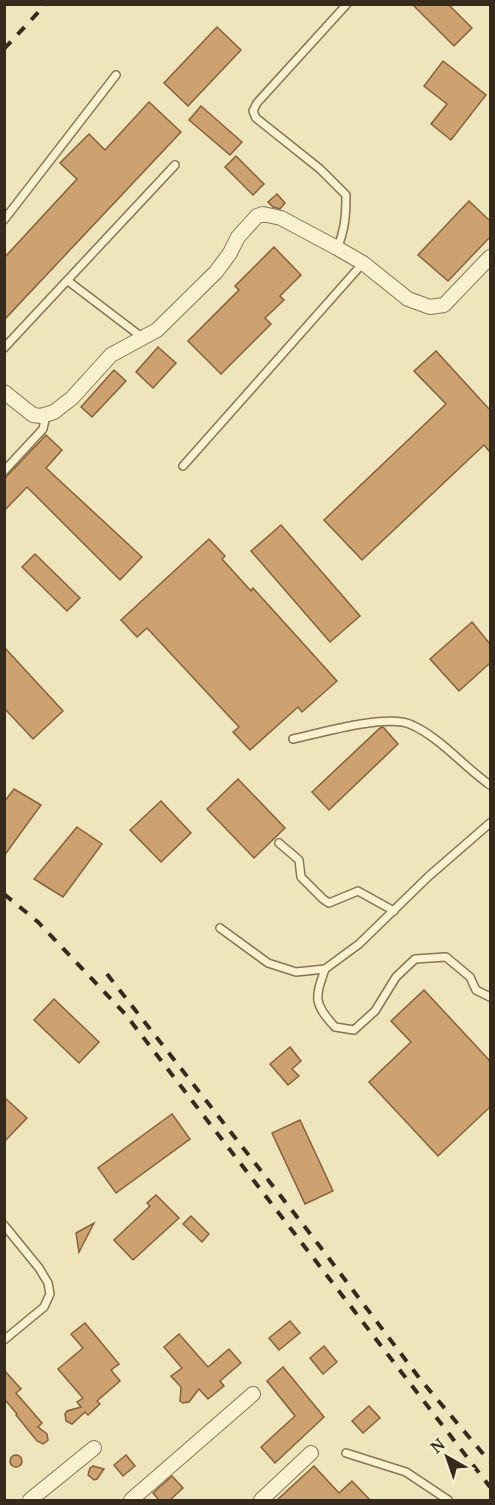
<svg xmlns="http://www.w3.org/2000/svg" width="495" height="1505" viewBox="0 0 495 1505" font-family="'Noto Serif',serif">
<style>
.building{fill:#cea270;stroke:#86613b;stroke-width:1.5}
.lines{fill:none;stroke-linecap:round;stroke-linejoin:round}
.service-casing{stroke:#867555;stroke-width:10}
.minor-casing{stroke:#867555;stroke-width:16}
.service{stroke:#faf2cf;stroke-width:7}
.minor{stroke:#faf2cf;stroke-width:14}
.rail{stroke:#352a1b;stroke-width:4;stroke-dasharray:10 10;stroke-linecap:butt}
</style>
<rect width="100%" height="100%" fill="#efe5bc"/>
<g class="building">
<path d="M412,4H448L472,28L454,46Z"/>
<path d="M217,27L241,50L188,106L164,83Z"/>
<path d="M443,61L486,95L451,140L431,124L447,104L424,86Z"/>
<path d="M149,102L181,132L4,320V258L77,179L60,163L89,134L105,150Z"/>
<path d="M201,106L242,142L230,155L189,120Z"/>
<path d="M236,156L264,184L253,195L225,167Z"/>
<path d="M277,194L285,203L280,209L273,207L268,202Z"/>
<path d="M469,201L490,221V237L448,281L418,255Z"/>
<path d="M274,247L301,275L280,296L284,300L265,318L271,324L221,374L188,341L239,290L235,286Z"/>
<path d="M158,347L176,363L153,388L136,372Z"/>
<path d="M436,351L490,410V452L484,445L362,560L324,520L446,404L414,371Z"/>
<path d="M114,370L126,381L92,417L81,407Z"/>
<path d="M46,435L62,450L46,468L142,557L120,580L27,487L4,511V479Z"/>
<path d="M281,525L360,616L330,642L251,551Z"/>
<path d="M209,539L225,556L222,559L251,591L253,588L337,681L302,712L298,707L250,750L233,732L239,727L147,628L137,637L121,620Z"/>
<path d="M35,554L80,598L67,611L22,567Z"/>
<path d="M472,622L490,644V663L459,691L430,659Z"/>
<path d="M4,647L63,711L33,739L4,708Z"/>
<path d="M383,727L398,744L329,810L312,792L380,728Z"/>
<path d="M238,779L285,828L254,858L207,809Z"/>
<path d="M14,789L41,805L4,856V802Z"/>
<path d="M161,801L191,833L161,862L130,830Z"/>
<path d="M77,827L102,844L63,897L34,879Z"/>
<path d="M424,990L490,1061V1107L438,1156L369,1082L411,1042L391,1021Z"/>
<path d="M54,999L99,1042L79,1063L34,1020Z"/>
<path d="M290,1047L301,1061L292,1069L299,1076L288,1085L270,1064Z"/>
<path d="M4,1097L27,1118L4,1142Z"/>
<path d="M172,1114L190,1139L116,1193L98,1168Z"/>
<path d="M300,1120L333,1191L305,1204L272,1133Z"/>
<path d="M156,1195L179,1218L133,1260L114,1240L150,1206L147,1203Z"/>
<path d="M191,1216L209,1234L202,1242L183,1224Z"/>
<path d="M94,1223L79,1252L76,1233Z"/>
<path d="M290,1321L300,1333L279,1350L269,1338Z"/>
<path d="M85,1323L119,1364L111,1370L120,1381L97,1401L100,1404L88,1415L85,1412L72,1424L66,1421L65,1414L67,1411L81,1407L77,1402L83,1398L58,1369L83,1348L71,1334Z"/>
<path d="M179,1334L208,1367L229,1349L241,1363L220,1381L224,1386L208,1399L199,1389L189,1402L183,1403L180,1401L181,1387L171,1376L182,1368L164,1347Z"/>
<path d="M324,1346L337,1362L323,1374L310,1358Z"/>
<path d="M283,1367L324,1417L275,1463L261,1447L295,1416L267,1381Z"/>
<path d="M4,1370L21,1389L16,1393L42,1423L38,1427L47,1434L48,1440L46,1442L43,1444L37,1441L16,1415L17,1414L6,1401L4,1403Z"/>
<path d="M369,1406L380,1418L363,1433L352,1421Z"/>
<circle cx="16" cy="1461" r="6"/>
<path d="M126,1455L135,1466L123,1476L114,1465Z"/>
<path d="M93,1466L104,1469L97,1479L94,1480L88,1475L90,1468Z"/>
<path d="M314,1466L339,1493L352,1481L370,1500H277Z"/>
<path d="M172,1476L183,1488L170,1500H159L153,1493Z"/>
</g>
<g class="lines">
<defs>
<g id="service">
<path d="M4,220L116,75"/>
<path d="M337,248C345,231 346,214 346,195L320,169L256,118L253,111L257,103L347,4"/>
<path d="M68,281L143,338"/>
<path d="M4,348L175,165"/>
<path d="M183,466L363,263"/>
<path d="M4,471L43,429L46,415"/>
<path d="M293,739C320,733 388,713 412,725C442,739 464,767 490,785"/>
<path d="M279,843L299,860L301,877L323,899L329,903L358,891L394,911"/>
<path d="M220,928L268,963L296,972L325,969L359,944L429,876L490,823"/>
<path d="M325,969C315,998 313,1003 335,1027L354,1030L375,1011L396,977L415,959L446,957L470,977L476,990L490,997"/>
<path d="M4,1225L39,1268L48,1283L50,1294L44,1307L4,1340"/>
<path d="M346,1453L406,1472L448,1500"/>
</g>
<g id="minor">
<path d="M4,392L33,415L41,416L54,412L72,398L111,355L157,330L216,272L230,253L238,237L257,216L263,214L281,218L337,248L363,263L408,299L430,307L444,305L490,257"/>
<path d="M30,1500L94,1448"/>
<path d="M131,1500L253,1394"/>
<path d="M261,1500L311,1453"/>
</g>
</defs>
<use href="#service" class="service-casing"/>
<use href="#minor" class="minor-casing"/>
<use href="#service" class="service"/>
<use href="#minor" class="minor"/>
<g class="rail">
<path d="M4,49L46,4"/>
<path d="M4,894L38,922L126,1015L490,1487"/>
<path d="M107,974L312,1236L420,1379L490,1462"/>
</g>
</g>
<rect width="495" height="1505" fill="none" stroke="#352a1b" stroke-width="12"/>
<g transform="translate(447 1457) rotate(320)" stroke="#f6efcb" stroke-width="4.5" paint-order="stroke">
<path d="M0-4.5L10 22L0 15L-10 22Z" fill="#352a1b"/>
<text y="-9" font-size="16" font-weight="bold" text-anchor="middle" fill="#352a1b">N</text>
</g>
</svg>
